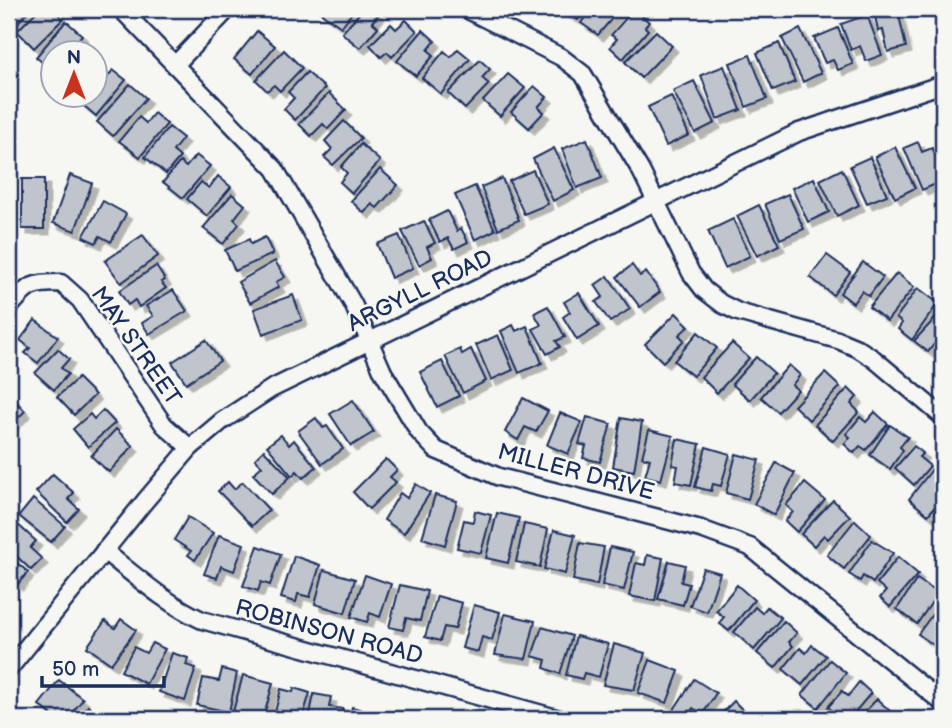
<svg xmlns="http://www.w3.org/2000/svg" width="952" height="728" viewBox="0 0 952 728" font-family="'Balsamiq Sans',sans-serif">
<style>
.building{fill:#c0c4cd;stroke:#1b2f5e;stroke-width:2;filter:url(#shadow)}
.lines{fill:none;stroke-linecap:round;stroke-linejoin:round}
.minor-casing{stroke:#1b2f5e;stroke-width:21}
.minor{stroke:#f6f6f2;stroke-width:16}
.labels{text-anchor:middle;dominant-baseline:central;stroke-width:5;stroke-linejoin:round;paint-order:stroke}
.street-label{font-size:23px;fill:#1b2f5e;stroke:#f6f6f2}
</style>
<defs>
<filter id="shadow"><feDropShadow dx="5.5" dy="5.5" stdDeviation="0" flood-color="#0004"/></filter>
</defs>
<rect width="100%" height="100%" fill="#f6f6f2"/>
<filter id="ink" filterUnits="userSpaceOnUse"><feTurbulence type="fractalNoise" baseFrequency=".0143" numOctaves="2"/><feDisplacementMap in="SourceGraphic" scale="14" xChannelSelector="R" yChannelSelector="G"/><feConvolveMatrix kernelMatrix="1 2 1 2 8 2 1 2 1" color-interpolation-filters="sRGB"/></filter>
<g filter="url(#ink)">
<g class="building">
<path d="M9,9H30L15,26L9,22Z"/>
<path d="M39,9H53L63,19L34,48L17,31Z"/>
<path d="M322,9H355L341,27L320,12Z"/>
<path d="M363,9H373L379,14L372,22L378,27L360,48L342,33Z"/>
<path d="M557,9H584L578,20Z"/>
<path d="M591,9H620L598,35L581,23Z"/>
<path d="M634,9L649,22L645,27L648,30L623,59L610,47L617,39L611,35Z"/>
<path d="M898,11L906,47L888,52L883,30L878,31L875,16Z"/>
<path d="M943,11V39L942,40L935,14Z"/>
<path d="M867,15L882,55L866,61L860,46L851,50L841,24Z"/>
<path d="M406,20L417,31L392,57L387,52L381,57L370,45L391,24L396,29Z"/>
<path d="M66,21L82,35L67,52H52V71L36,57Z"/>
<path d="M838,28L853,64L838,70L833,60L825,63L814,38Z"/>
<path d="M800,29L821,73L803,82L782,38Z"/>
<path d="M423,30L435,41L428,50L434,55L416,76L397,61Z"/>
<path d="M257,31L275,46L252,74L234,59Z"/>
<path d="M656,31L672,46L641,78L625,62Z"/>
<path d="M779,43L795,82L773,91L757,53Z"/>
<path d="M458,49L470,59L441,94L422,78L444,51L451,57Z"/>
<path d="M284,50L302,68L280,91L274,85L267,91L256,80Z"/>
<path d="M750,55L767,99L746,107L730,63Z"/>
<path d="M480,60L490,69L482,78L489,84L465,109L448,93Z"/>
<path d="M724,66L741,110L717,119L701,75Z"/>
<path d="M113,70L126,80L96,116L77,100L81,94H94V78L97,75L104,81Z"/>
<path d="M307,72L325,88L295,120L284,109L294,98L288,92Z"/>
<path d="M508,74L525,88L500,116L483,101Z"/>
<path d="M694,81L715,123L695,133L673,91Z"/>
<path d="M130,84L146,98L113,136L97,122Z"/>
<path d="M534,86L547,97L538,107L544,112L529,128L511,112Z"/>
<path d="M329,93L346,110L328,129L323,124L311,136L299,124Z"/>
<path d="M671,96L689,135L666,146L648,107Z"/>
<path d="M154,113L167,124L140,157L119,141L139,117L146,123Z"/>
<path d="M344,121L361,138L333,165L324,157L332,149L325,141Z"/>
<path d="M169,127L183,138L173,151L180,157L166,174L145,157Z"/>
<path d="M587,139L602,178L577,188L562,149Z"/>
<path d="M918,142L922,152L932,148L943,173V181L922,190L904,148Z"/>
<path d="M361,144L380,161L352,193L340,182L347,173L341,167Z"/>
<path d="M895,147L915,188L895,198L875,157Z"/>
<path d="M554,148L574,190L553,201L533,159Z"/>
<path d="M196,155L210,166L183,198L163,182L180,162L186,167Z"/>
<path d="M870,157L887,195L867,203L850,166Z"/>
<path d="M380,169L398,185L377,208L372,204L364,213L351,201Z"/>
<path d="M842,169L859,205L837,216L820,180Z"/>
<path d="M533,170L548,204L524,214L509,181Z"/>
<path d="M70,175L92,183L75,231L53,223Z"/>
<path d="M218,176L231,187L207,216L187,199L201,182L209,188Z"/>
<path d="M502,178L519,220L498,229L481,187Z"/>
<path d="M814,178L829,212L808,222L792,188Z"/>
<rect x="22" y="179" width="22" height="50"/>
<path d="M475,186L495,230L475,240L455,195Z"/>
<path d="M232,194L245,205L234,219L239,224L223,244L203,228Z"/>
<path d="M788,194L804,229L780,239L765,204Z"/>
<path d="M103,201L126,214L111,242L100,236L96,243L83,237Z"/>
<path d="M759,205L779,245L757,256L737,216Z"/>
<path d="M447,211L457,231L461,228L468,242L454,249L448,238L440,242L429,220Z"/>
<path d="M733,219L750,256L725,268L708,231Z"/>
<path d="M424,221L435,243L427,247L432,258L419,265L402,231Z"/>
<path d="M143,235L158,256L121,283L105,261Z"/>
<path d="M399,235L413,268L391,278L377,244Z"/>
<path d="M265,237L273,254L235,271L225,250L249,239L251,244Z"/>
<path d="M827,255L850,272L833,295L810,277Z"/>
<path d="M275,261L285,277L276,282L279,287L250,303L238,282Z"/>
<path d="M863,262L883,277L869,296L862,291L853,303L840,293Z"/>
<path d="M632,265L640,276L646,272L660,292L640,307L617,277Z"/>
<path d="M156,266L165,280L161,282L166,288L139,307L135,300L128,305L119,291Z"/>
<path d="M897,273L914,287L887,321L869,307Z"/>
<path d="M608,276L630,309L610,322L596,302L603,297L595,285Z"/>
<path d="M918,288L938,303L912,340L898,329L902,323L896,318Z"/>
<path d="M173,290L187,311L149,334L142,323L153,316L146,306Z"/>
<path d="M579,293L599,326L577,340L563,317L570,312L564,302Z"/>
<path d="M293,295L302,320L263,334L254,309Z"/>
<path d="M548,306L565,337L556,341L560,347L547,354L533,329L541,325L534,313Z"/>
<path d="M943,310V343L938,339L928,352L914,341Z"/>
<path d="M676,313L689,326L679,335L684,340L663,362L645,344Z"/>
<path d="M35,320L58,337L38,363L25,353L30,348L20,340Z"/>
<path d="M513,325L516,331L527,326L542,363L519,373L501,331Z"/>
<path d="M698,332L717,348L693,376L674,361Z"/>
<path d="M498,335L513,370L491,380L476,345Z"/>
<path d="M206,340L220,361L186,383L172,362Z"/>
<path d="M732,343L749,358L717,393L701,377Z"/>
<path d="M58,349L69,359L61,368L68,374L54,390L35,373Z"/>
<path d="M460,349L462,354L471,349L486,381L463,393L445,356Z"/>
<path d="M756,357L774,373L750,400L732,384Z"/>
<path d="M442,361L459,396L437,407L420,372Z"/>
<path d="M789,365L800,375L792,385L798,390L778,412L761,397Z"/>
<path d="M825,373L840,387L809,420L794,406Z"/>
<path d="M78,378L95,395L74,415L57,397Z"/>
<path d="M848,388L857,397L851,404L859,412L833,441L815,425Z"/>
<path d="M9,394L25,411L9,427Z"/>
<path d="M523,398L548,411L536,432L525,427L518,440L505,432Z"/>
<path d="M353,400L374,432L351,446L330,414Z"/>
<path d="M103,410L115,423L88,447L73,429L90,414L94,419Z"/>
<path d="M875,412L888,424L866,450L860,446L854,453L844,444L850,437L846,434L860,417L866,422Z"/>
<path d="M560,413L582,422L568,454L547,445Z"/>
<path d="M587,417L611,424L600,462L583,458L586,446L579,444Z"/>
<path d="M316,418L323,428L327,426L343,449L322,464L298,431Z"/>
<path d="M621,418L642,422L634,471L613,467Z"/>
<path d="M890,425L908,437L900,447L903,450L890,469L870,455Z"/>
<path d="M116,429L133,446L109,472L91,456Z"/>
<path d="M649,430L673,436L661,480L645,476L650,459L642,457Z"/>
<path d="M281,435L289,445L294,440L316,467L303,478L297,471L292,476L267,446Z"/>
<path d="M677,439L700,444L691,485L675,482L678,466L672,465Z"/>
<path d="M914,446L923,453L919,457L930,466L914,485L895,468Z"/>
<path d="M706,447L730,454L721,486L713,484L711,491L695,487Z"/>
<path d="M264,450L290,477L272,494L253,474L262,466L255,459Z"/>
<path d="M736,454L759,460L748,499L726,493Z"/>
<path d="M386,459L397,470L390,477L396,482L369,509L353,492Z"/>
<path d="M938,462L943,467V497L928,515L909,499Z"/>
<path d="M776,463L795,473L774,515L754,504Z"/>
<path d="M53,474L74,493L68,499L79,509L67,522L36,492Z"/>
<path d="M228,482L234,489L243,482L269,510L252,526L218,491Z"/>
<path d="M805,483L825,500L797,532L785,521L793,512L786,505Z"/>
<path d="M416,484L430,493L404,533L384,520L400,493L407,498Z"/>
<path d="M435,495L457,501L445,545L422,538Z"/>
<path d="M33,499L65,526L51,542L19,516Z"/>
<path d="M833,500L850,516L828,539L824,535L814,546L801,534Z"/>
<path d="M475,511L491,515L481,553L457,548L464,520L473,522Z"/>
<path d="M497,513L519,518L508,563L486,558Z"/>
<path d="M188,517L213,533L195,560L188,555L191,551L174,540Z"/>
<path d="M855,520L871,535L844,569L827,555Z"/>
<path d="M16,523L36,541L30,548L42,559L31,570L9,549V531Z"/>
<path d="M524,524L548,529L540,567L516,562Z"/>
<path d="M554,530L575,535L565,574L544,569Z"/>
<path d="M219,535L244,544L234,571L221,566L217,578L204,574Z"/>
<path d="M872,540L893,553L873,583L863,576L860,581L849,574Z"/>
<path d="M580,543L604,547L597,585L573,580Z"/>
<path d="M258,546L281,554L270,585L261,582L258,591L243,586Z"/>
<path d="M610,547L633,552L624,590L602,585Z"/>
<path d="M647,555L663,558L655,601L629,596L636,563L645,565Z"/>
<path d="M9,556L28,572L17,585L10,578L9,580Z"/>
<path d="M294,556L320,565L310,597L298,594L296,602L281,598Z"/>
<path d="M898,557L918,574L890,607L880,598L886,591L877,583Z"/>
<path d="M669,561L685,565L681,582L689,584L683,605L658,599Z"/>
<path d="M703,568L720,573L707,612L690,606Z"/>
<path d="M324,570L355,579L345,613L315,604Z"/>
<path d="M365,575L391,584L380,617L370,613L367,622L351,617Z"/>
<path d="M917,579L938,593L917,624L897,609Z"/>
<path d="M400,585L427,591L420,621L406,618L403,630L389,627Z"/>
<path d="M737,585L754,600L729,631L719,623L724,617L716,611Z"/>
<path d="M437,596L462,603L455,629L444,627L440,641L425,637Z"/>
<path d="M943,600V636L935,646L918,634Z"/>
<path d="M474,605L500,612L492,640L482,637L478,652L462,648Z"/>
<path d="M755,607L762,613L767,607L781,618L754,650L734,632Z"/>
<path d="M505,614L535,621L526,659L495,655Z"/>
<path d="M121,619L136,630L111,664L87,647L105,621L115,628Z"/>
<path d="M784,621L797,633L789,642L793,646L775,668L757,653Z"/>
<path d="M542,627L572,636L560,674L544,668L546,660L532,656Z"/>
<path d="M576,636L608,644L599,677L584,673L582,679L566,675Z"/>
<path d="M152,643L165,649L146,684L121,671L134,647L146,653Z"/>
<path d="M614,644L645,653L634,690L603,685Z"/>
<path d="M812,645L826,656L802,685L783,669L800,648L806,653Z"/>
<path d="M172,653L188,658L186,665L196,668L185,701L159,692Z"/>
<path d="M650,660L679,671L667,703L638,693Z"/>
<path d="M830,660L846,673L818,708L802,695Z"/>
<path d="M222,669L237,673L229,712L197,705L203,678L219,681Z"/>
<path d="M243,675L273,683L263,719H231Z"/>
<path d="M694,679L716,693L703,714L693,708L686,719L673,711Z"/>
<path d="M59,680L83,699L67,719H47L51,714L39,705Z"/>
<path d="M859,682L871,693L849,719H842L828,707L842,691L848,696Z"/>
<path d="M294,688L310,693L302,719H273L281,689L293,692Z"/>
<path d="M314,694L331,697L329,707L343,709L341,719H309Z"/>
<path d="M877,699L892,713L886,719H858Z"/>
<path d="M734,701L750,718L716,719Z"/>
<path d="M88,706L104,719H77Z"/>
<path d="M352,707L379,715L378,719H349Z"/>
</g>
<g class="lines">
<defs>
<g id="minor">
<path d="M121,9L275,169L353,304L383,372L419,432L436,450L499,477L701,529L750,547L943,703"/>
<path d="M466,9L561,57L583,74L641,171L691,273L704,290L722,304L738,312L838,340L857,348L874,359L943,417"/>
<path d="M175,65L228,9"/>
<path d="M9,308C28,285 31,283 61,283L80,300L164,425L190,448"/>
<path d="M104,551C136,576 165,603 202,620L560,719"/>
<path d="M9,669L145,501L190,448L222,421L271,389L799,132L943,84"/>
</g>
</defs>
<use href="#minor" class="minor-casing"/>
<use href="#minor" class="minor"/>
</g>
</g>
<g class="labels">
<g class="street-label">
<text transform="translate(420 291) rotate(-26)">ARGYLL ROAD</text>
<text transform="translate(136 346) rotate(55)">MAY STREET</text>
<text transform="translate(576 472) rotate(15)">MILLER DRIVE</text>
<text transform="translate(329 632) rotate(15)">ROBINSON ROAD</text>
</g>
</g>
<rect width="952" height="728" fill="none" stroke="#f6f6f2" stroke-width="35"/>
<rect x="18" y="18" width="917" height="693" fill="none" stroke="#1b2f5e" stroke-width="2.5" filter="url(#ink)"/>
<g transform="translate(74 74)"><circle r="33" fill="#f6f6f2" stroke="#9ea6b7" stroke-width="2"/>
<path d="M0-5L12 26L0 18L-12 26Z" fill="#c8321e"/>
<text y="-10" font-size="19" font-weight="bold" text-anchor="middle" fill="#1b2f5e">N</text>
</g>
<path d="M42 676v10h122v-10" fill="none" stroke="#1b2f5e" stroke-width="3.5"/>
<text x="52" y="676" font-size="21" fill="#1b2f5e" stroke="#f6f6f2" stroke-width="5" paint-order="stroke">50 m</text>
</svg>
